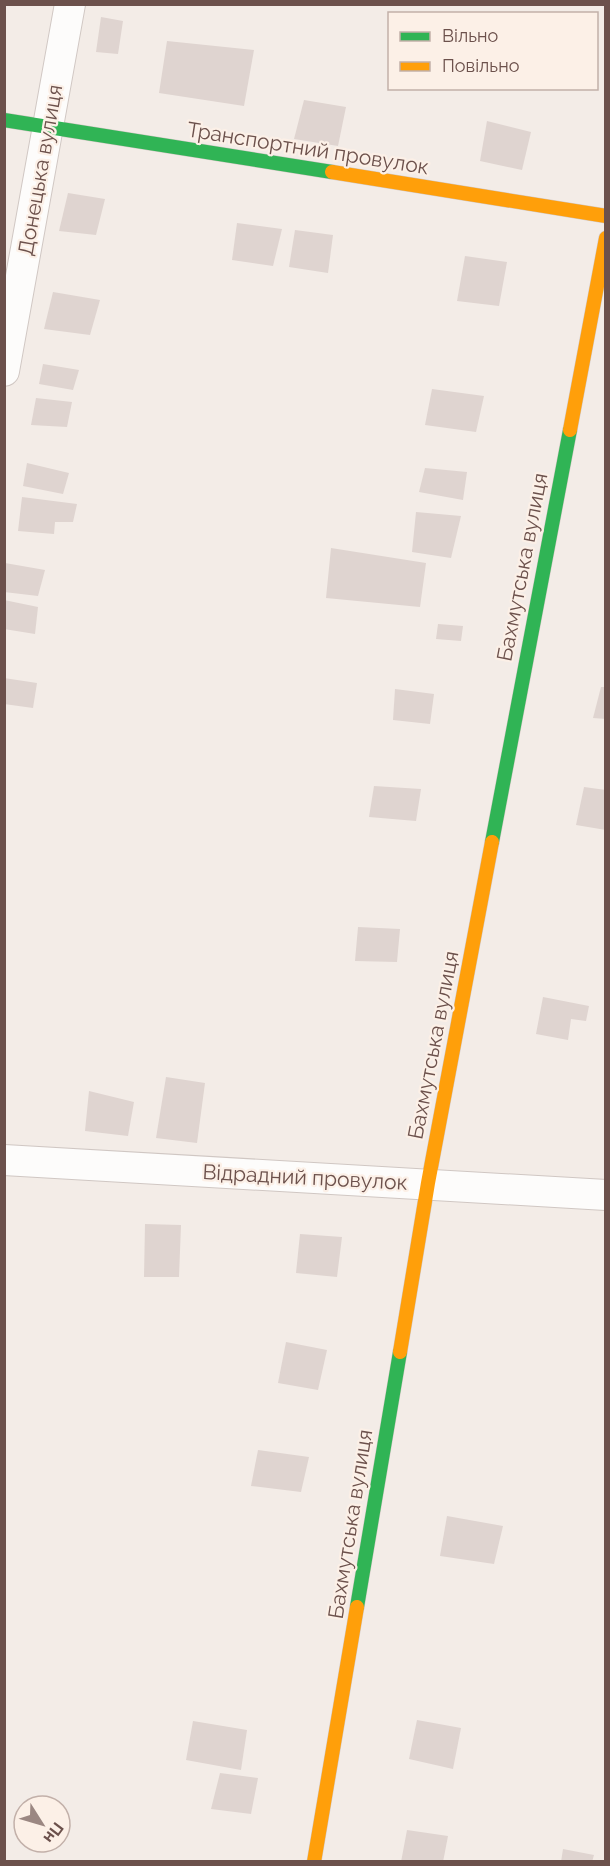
<svg xmlns="http://www.w3.org/2000/svg" width="610" height="1866" viewBox="0 0 610 1866" font-family="Raleway,sans-serif">
<style>
.building{fill:#dfd4d0}
.lines{fill:none;stroke-linecap:round;stroke-linejoin:round}
.street-casing{stroke:#d0c7c3;stroke-width:32}
.fast-casing{stroke:#d2c8c4;stroke-width:15}
.slow-casing{stroke:#d2c8c4;stroke-width:15}
.street{stroke:#fdfcfb;stroke-width:30}
.fast{stroke:#30b455;stroke-width:14}
.slow{stroke:#ff9f0a;stroke-width:14}
.labels{text-anchor:middle;dominant-baseline:central;stroke-width:4.5;stroke-linejoin:round;paint-order:stroke}
.street-label{font-size:21px;fill:#6c514c;stroke:#fcf0e7}
</style>
<rect width="100%" height="100%" fill="#f3ece7"/>
<g class="building">
<path d="M101,17L123,21L118,54L96,52Z"/>
<path d="M167,41L254,50L244,106L159,93Z"/>
<path d="M304,100L346,107L338,146L294,139Z"/>
<path d="M487,121L531,132L522,170L480,161Z"/>
<path d="M68,193L105,199L96,235L59,231Z"/>
<path d="M237,223L282,229L273,266L232,260Z"/>
<path d="M295,230L333,235L328,273L289,267Z"/>
<path d="M465,256L507,262L499,306L457,301Z"/>
<path d="M53,292L100,300L90,335L44,329Z"/>
<path d="M43,364L79,370L73,390L39,384Z"/>
<path d="M432,389L484,396L476,432L425,425Z"/>
<path d="M36,398L72,402L67,427L31,425Z"/>
<path d="M27,463L69,473L63,494L23,486Z"/>
<path d="M425,468L467,472L463,500L419,492Z"/>
<path d="M22,497L77,504L73,522H55L54,534L18,531Z"/>
<path d="M416,512L461,516L451,558L412,552Z"/>
<path d="M331,548L426,563L420,607L326,598Z"/>
<path d="M5,563L45,570L38,596L4,592Z"/>
<path d="M4,600L38,607L35,634L4,629Z"/>
<path d="M438,624L463,626L461,641L436,639Z"/>
<path d="M4,678L37,683L33,708L4,704Z"/>
<path d="M601,687H606V719L593,718Z"/>
<path d="M395,689L434,694L430,724L393,720Z"/>
<path d="M374,786L421,789L416,821L369,817Z"/>
<path d="M584,787L606,790V830L576,825Z"/>
<path d="M358,927L400,929L397,962L355,961Z"/>
<path d="M543,997L589,1006L586,1021L571,1019L568,1040L536,1034Z"/>
<path d="M166,1077L205,1083L197,1143L156,1138Z"/>
<path d="M89,1091L134,1102L128,1136L85,1131Z"/>
<path d="M145,1224L181,1225L179,1277H144Z"/>
<path d="M300,1234L342,1237L337,1277L296,1273Z"/>
<path d="M286,1342L327,1350L318,1390L278,1383Z"/>
<path d="M258,1450L309,1457L301,1492L251,1486Z"/>
<path d="M447,1516L503,1526L494,1564L440,1556Z"/>
<path d="M417,1720L461,1728L453,1769L409,1759Z"/>
<path d="M193,1721L247,1730L241,1770L186,1760Z"/>
<path d="M220,1773L258,1778L251,1814L211,1809Z"/>
<path d="M407,1830L448,1836L443,1862H401Z"/>
<path d="M563,1849L594,1855L592,1862H561Z"/>
</g>
<g class="lines">
<defs>
<g id="street">
<path d="M4,371L70,4"/>
<path d="M4,1160L606,1195"/>
</g>
<g id="fast">
<path d="M4,120L332,172"/>
<path d="M492,842L570,430"/>
<path d="M357,1607L400,1352"/>
</g>
<g id="slow">
<path d="M332,172L606,216"/>
<path d="M570,430L606,238"/>
<path d="M400,1352L428,1183L492,842"/>
<path d="M314,1862L357,1607"/>
</g>
</defs>
<use href="#street" class="street-casing"/>
<use href="#fast" class="fast-casing"/>
<use href="#slow" class="slow-casing"/>
<use href="#street" class="street"/>
<use href="#fast" class="fast"/>
<use href="#slow" class="slow"/>
</g>
<g class="labels">
<g class="street-label">
<text transform="translate(308 148) rotate(9)">Транспортний провулок</text>
<text transform="translate(40 170) rotate(-80)">Донецька вулиця</text>
<text transform="translate(522 567) rotate(-79)">Бахмутська вулиця</text>
<text transform="translate(433 1045) rotate(-79)">Бахмутська вулиця</text>
<text transform="translate(305 1177) rotate(3)">Відрадний провулок</text>
<text transform="translate(350 1524) rotate(-81)">Бахмутська вулиця</text>
</g>
</g>
<rect width="610" height="1866" fill="none" stroke="#6c514c" stroke-width="12"/>
<rect x="388" y="12" width="210" height="78" fill="#fcf0e7" stroke="#c2b0a9" stroke-width="1.5"/>
<rect x="400" y="32" width="30" height="9" fill="#30b455" stroke="#c2b0a9" stroke-width="1.5"/>
<text x="442" y="42" font-size="18" fill="#6c514c">Вільно</text>
<rect x="400" y="62" width="30" height="9" fill="#ff9f0a" stroke="#c2b0a9" stroke-width="1.5"/>
<text x="442" y="72" font-size="18" fill="#6c514c">Повільно</text>
<g transform="translate(42 1824) rotate(127)"><circle r="28" fill="#fcf0e7" stroke="#c2b0a9" stroke-width="1.5"/>
<path d="M0-4.5L10 22L0 15L-10 22Z" fill="#9b8782"/>
<text y="-9" font-size="16" font-weight="bold" text-anchor="middle" fill="#6c514c">Пн</text>
</g>
</svg>
